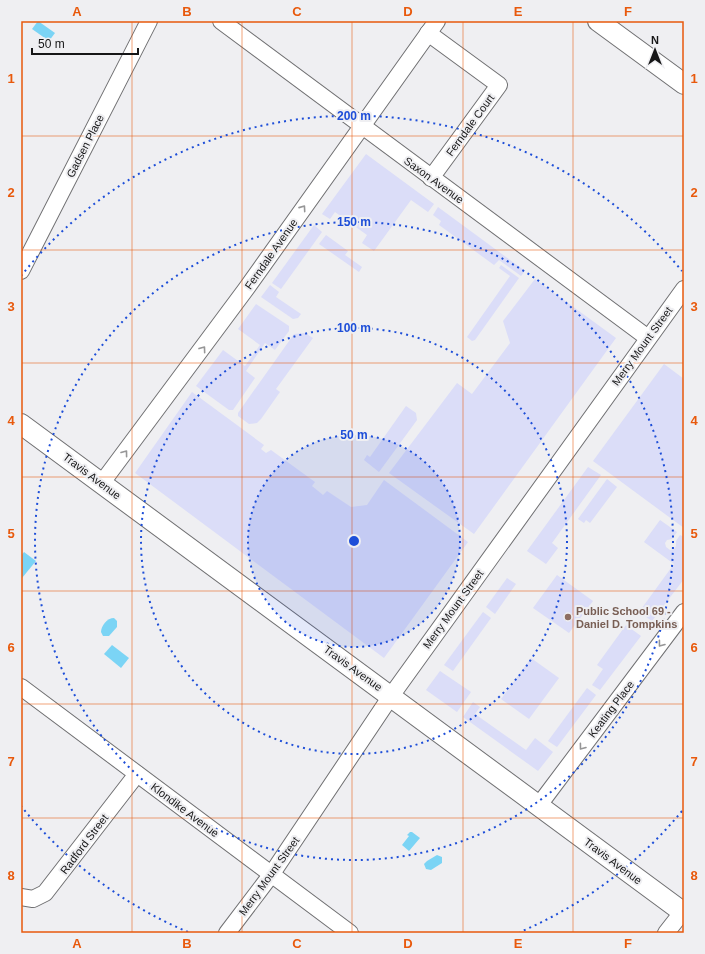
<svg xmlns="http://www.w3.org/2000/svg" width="705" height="954" viewBox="0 0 705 954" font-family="Helvetica,sans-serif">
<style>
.green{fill:#dbddf8}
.water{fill:#7bd4f5}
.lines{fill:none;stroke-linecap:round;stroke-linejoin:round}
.minor-casing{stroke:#707072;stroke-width:18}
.tertiary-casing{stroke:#707072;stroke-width:22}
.minor{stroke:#fff;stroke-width:16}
.tertiary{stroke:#fff;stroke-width:20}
.oneway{stroke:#969697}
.grid{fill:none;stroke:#e8590c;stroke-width:1;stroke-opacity:0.55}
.ring{fill:none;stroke:#1d4ed8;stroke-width:2;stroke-dasharray:2 4}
.education-dot{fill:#8d6e63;stroke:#efeff2;stroke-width:1.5}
.labels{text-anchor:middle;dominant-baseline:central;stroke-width:4;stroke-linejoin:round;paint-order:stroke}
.street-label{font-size:11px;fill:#161617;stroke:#efeff2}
.education-label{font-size:11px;font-weight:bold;fill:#785e54;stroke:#efeff2;text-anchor:start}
.centre{fill:#1d4ed8;stroke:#efeff2;stroke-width:2}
.ring-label{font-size:12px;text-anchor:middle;font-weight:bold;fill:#1d4ed8;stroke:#efeff2;stroke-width:4;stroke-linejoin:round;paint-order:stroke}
.neatline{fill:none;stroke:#e8590c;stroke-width:1.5}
.grid-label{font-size:13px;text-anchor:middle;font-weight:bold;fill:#e8590c}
</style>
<rect width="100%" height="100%" fill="#efeff2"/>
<g class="green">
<path d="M366,154L434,204L428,212L411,200L374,251L362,243L367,235L335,212L330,219L322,214Z"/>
<path d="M438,207L525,271L521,276L499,260L494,265L439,225L441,221L433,215Z"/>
<path d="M314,225L322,232L281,289L272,283Z"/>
<path d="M326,235L348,251L345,255L362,267L359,272L319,244Z"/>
<path d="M501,265L519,278L475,340L472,341L467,337L510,276L499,268Z"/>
<path d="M535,279L616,338L474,534L389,473L457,383L472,394L510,343L503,321Z"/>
<path d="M270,285L279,292L276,297L301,314L298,318L293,319L261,297Z"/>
<path d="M256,304L289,326V331L275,350L265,343L246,371L255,378L233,410H229L196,386L223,350L245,366L260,345L238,329Z"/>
<path d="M305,333L313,338L276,389L280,392L261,419L257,423L249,424L238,416V413L294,334Z"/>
<path d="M664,364L684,379V528L593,461Z"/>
<path d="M192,392L264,445L261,449L266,453L271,450L315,482L312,486L323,495L327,491L351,507L367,505L384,480L468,542L384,658L135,473Z"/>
<path d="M406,406L416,413L417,420L379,472L364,460L367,455L370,457Z"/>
<path d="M588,467L601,475L552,543L558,548L546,564L527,551Z"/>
<path d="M607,479L617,487L590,523L586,520L584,523L578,519Z"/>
<path d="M660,520L677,532L672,539L667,540L665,543L666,547L670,550L674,549L676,546V541L680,535L684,537V579L652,621L639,612L674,564L644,542Z"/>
<path d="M557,575L593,601L569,633L533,608Z"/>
<path d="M507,578L516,584L495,614L486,607Z"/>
<path d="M483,612L491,618L453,671L444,665Z"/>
<path d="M626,625L641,636L600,690L592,685L603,669L597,665Z"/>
<path d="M531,658L559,678L529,719L501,699Z"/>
<path d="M440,671L471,692L457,712L426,690Z"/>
<path d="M587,688L596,695L557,747L548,741Z"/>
<path d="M473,702L480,707L475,714L526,750L535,738L553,752L538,771L463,717Z"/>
</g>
<g class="water">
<path d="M38,21L55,33L49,41L32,29Z"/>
<path d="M24,552L36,561L22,578L21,556Z"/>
<path d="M114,618L117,621V627L109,636H103L101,632C101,626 107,618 114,618Z"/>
<path d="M112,645L129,658L121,668L104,654Z"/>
<path d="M410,832H412L420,838L409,851L402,845L409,836L407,835Z"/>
<path d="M437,855L442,857V863L431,870L426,869L424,864L427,861Z"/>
</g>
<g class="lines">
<defs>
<g id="minor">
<path d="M221,21L648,338"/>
<path d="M428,33L499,85L431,178"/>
<path d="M21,271L149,21"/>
<path d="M101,484L246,289L437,21"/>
<path d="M21,687L350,933"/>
<path d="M539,805L684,612"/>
<path d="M21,897L33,899L45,893L137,774"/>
<path d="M227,933L271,875L391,696L684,289"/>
<path d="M666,933L684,910"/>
</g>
<g id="tertiary">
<path d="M598,21L684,84"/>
<path d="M21,424L684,913"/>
</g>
</defs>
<use href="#minor" class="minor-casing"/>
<use href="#tertiary" class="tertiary-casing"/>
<use href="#minor" class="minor"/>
<use href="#tertiary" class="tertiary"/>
</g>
<defs><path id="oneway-chevron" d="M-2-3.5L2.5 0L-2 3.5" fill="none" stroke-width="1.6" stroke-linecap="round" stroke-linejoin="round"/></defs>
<g class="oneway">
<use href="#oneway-chevron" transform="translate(303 208) rotate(-55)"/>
<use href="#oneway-chevron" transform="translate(203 349) rotate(-54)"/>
<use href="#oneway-chevron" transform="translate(125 453) rotate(-53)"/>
<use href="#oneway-chevron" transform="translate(661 644) rotate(127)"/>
<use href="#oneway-chevron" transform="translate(582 747) rotate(127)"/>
</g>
<path class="grid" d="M132,21V933M242,21V933M352,21V933M463,21V933M573,21V933M21,136H684M21,250H684M21,363H684M21,477H684M21,591H684M21,704H684M21,818H684"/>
<circle cx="354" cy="541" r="106" fill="#1d4ed8" fill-opacity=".12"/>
<g class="ring">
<circle cx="354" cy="541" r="106"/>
<circle cx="354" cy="541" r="213"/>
<circle cx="354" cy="541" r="319"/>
<path d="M682 811A425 425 0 0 1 520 932M188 932A425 425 0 0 1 21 806M21 276A425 425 0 0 1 682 271"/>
</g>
<circle class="education-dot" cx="568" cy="617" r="4"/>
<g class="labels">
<g class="street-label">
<text transform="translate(470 125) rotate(-54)">Ferndale Court</text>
<text transform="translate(85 146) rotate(-63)">Gadsen Place</text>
<text transform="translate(434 180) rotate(36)">Saxon Avenue</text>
<text transform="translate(271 254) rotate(-55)">Ferndale Avenue</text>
<text transform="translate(642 346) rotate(-54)">Merry Mount Street</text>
<text transform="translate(92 476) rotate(37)">Travis Avenue</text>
<text transform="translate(453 609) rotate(-54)">Merry Mount Street</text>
<text transform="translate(353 668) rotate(36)">Travis Avenue</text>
<text transform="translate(611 709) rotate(-53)">Keating Place</text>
<text transform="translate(185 810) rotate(37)">Klondike Avenue</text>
<text transform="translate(84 844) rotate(-53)">Radford Street</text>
<text transform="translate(613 861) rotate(37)">Travis Avenue</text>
<text transform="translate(269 876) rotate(-54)">Merry Mount Street</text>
</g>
<g class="education-label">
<text x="576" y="611">Public School 69 -<tspan x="576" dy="13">Daniel D. Tompkins</tspan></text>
</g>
</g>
<circle cx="354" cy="541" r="6" class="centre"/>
<g class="ring-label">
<text x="354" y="120">200 m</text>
<text x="354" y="226">150 m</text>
<text x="354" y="332">100 m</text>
<text x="354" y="439">50 m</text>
</g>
<rect width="705" height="954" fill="none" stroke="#efeff2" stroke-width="44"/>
<g transform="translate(655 50)" stroke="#efeff2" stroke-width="3" paint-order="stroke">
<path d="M0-3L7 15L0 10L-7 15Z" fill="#161617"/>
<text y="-6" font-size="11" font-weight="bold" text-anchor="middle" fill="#161617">N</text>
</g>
<path d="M32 48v6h106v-6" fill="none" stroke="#161617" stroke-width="2"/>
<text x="38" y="48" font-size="12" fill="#161617" stroke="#efeff2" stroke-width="3" paint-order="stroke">50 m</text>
<rect x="22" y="22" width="661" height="910" class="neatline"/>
<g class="grid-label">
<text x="77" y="16">A</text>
<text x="187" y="16">B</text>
<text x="297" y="16">C</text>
<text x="408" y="16">D</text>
<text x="518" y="16">E</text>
<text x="628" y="16">F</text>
<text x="11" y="83">1</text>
<text x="694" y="83">1</text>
<text x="11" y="197">2</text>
<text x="694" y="197">2</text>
<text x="11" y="311">3</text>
<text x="694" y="311">3</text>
<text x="11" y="425">4</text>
<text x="694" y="425">4</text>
<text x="11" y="538">5</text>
<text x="694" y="538">5</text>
<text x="11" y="652">6</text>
<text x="694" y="652">6</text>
<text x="11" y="766">7</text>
<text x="694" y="766">7</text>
<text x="11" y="880">8</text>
<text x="694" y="880">8</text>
<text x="77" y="948">A</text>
<text x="187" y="948">B</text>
<text x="297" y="948">C</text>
<text x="408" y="948">D</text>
<text x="518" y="948">E</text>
<text x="628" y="948">F</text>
</g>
</svg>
